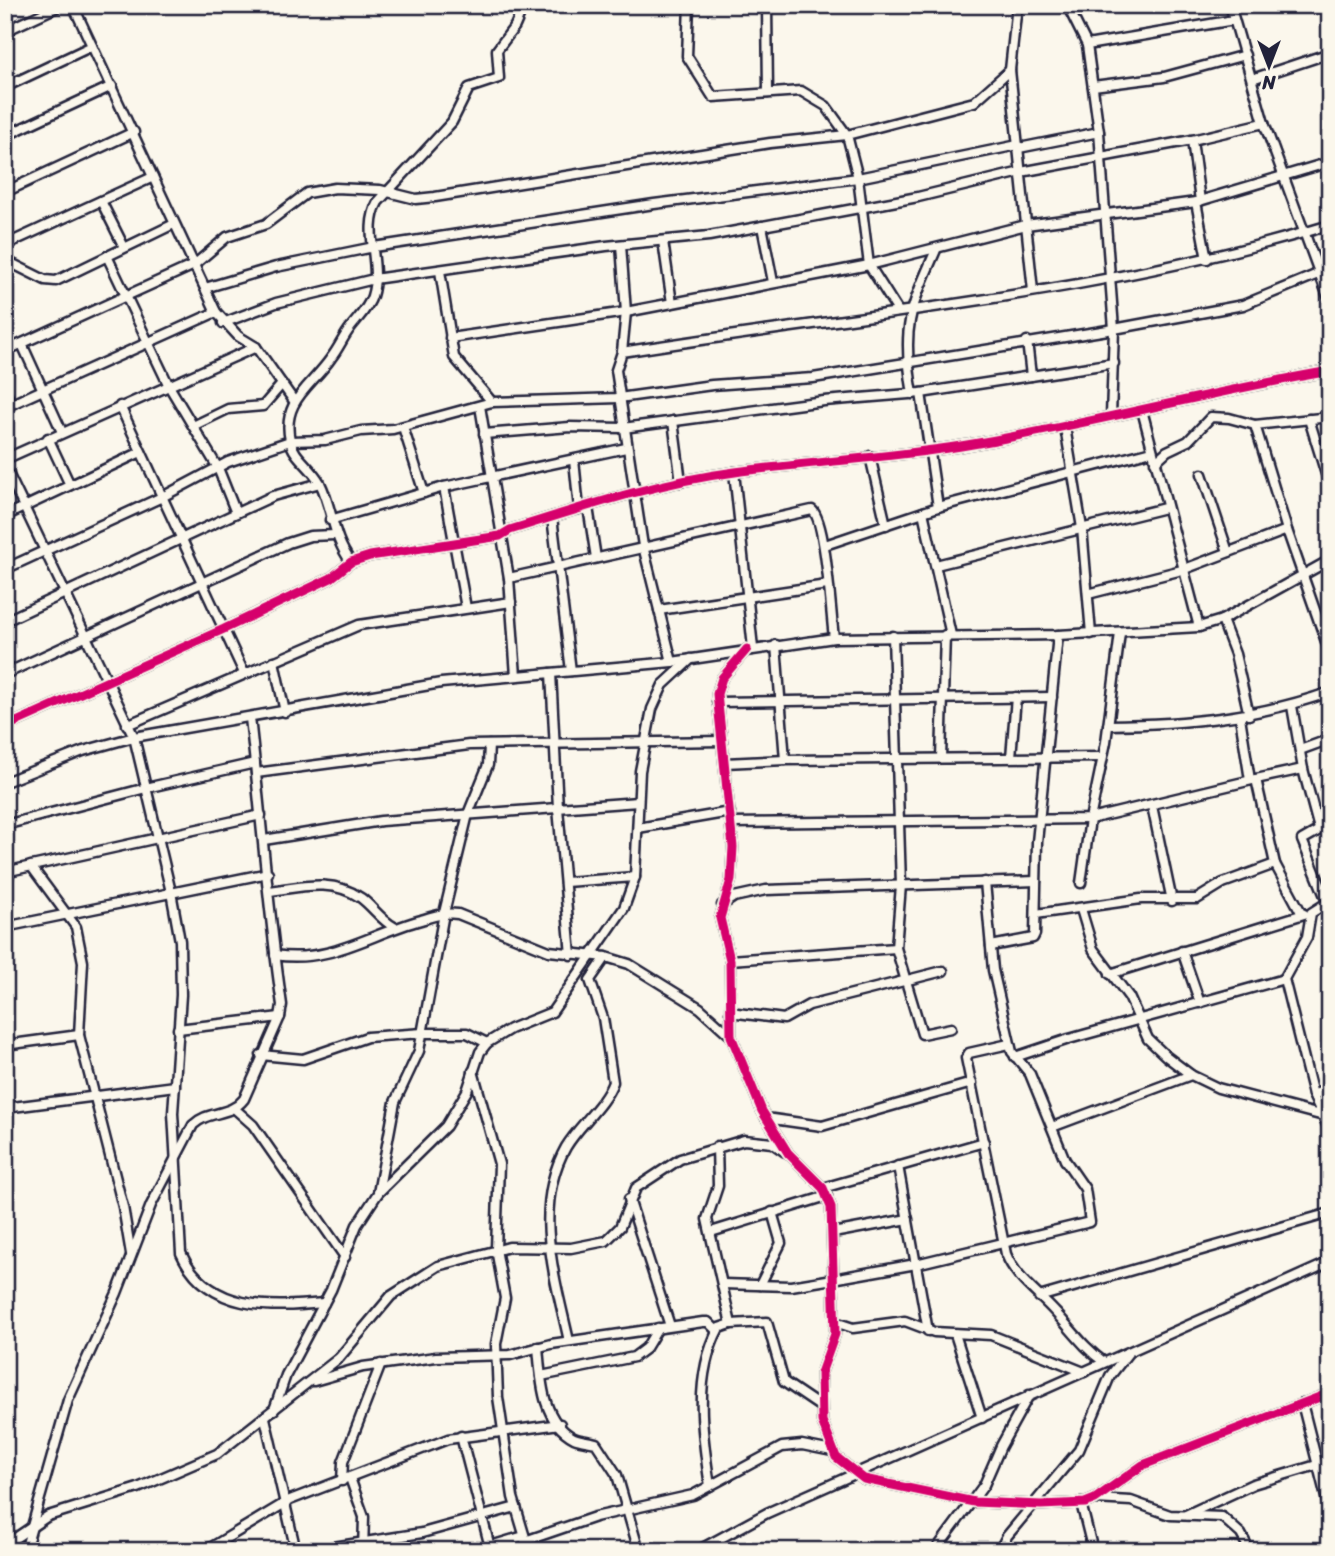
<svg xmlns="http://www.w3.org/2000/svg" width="1335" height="1556" viewBox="0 0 1335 1556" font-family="Sriracha,sans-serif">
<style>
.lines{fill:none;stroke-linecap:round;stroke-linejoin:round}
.minor-casing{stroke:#22223b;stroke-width:13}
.minor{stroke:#fbf7ec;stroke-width:8}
.cycleway-casing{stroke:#fbf7ec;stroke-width:13}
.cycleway{stroke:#d6006c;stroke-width:9}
</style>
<rect width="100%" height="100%" fill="#fbf7ec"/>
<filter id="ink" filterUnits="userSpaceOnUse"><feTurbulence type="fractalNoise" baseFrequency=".0143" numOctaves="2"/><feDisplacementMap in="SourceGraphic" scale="14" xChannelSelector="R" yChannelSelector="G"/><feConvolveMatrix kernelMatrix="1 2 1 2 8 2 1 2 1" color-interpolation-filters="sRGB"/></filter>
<g filter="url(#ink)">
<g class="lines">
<defs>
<g id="minor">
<path d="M73,5L216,312L238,336L256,347L294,401"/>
<path d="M767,5L768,93"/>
<path d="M1067,5L1087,45"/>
<path d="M1230,5L1264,123L1330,302"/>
<path d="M5,31L61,5"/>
<path d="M1010,70L1033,291"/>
<path d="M1252,79L1330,53"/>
<path d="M1093,86L1164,77L1245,55"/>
<path d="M5,87L92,46"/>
<path d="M5,136L112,86"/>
<path d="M1192,140L1200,201"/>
<path d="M1019,148L1099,132"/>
<path d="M5,192L134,132"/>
<path d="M101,201L124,247"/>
<path d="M1196,202L1207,259"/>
<path d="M762,226L773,282"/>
<path d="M663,241L672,303"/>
<path d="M5,245L153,177"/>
<path d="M621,245L626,312L622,352L616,370L643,546L672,662"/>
<path d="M107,256L169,386L218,468L236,513"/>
<path d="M5,260L45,280L56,281L174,224"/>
<path d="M440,271L454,357L492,402"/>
<path d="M205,288L276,267L374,247L654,204L858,178L1018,145"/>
<path d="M898,311L869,265L858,178L847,135L974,102L1010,70L1017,5"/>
<path d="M223,323L276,303L374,279L606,246L709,236L918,197L1021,172L1192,140L1264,123"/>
<path d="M450,338L626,312L869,265L1026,225L1196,202L1330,162"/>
<path d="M1027,341L1031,376L1114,363"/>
<path d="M22,344L62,432"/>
<path d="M5,351L194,265L227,237L266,224L307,193L335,188L380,190L416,199L435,197L770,143L847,135L826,106L801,91L713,97L687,56L689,5"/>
<path d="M622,352C858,314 1100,295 1330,225"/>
<path d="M5,390L11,404"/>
<path d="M921,393L938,507"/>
<path d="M913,394C901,328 910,309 936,250"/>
<path d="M120,406L244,673"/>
<path d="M480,406L509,578L516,676"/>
<path d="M5,407L216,312"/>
<path d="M1142,410L1199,627"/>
<path d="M1111,416L1114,329L1099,132L1087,45L1234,20"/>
<path d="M1309,419L1330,487"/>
<path d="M673,421L681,482"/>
<path d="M195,425L228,409L263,406L282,384"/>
<path d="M1255,425L1287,530L1330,653"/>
<path d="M403,427L424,493"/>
<path d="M1065,427L1082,528L1091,634"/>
<path d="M484,434L570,427L623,428L824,401L921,393L1031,376"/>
<path d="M48,438L70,485"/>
<path d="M870,456L886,525"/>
<path d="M5,459L256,347"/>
<path d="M574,460L579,509"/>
<path d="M1155,462L1167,451L1188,441L1211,417L1229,418L1255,425L1330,417"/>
<path d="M5,467L134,737L171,892L180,941L181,995L173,1113L181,1253C208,1312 271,1308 324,1303"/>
<path d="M734,472L753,648"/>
<path d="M1202,474L1228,552"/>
<path d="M444,487L466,608"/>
<path d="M588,507L596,558"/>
<path d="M923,512L951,635"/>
<path d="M5,516L141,452"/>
<path d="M552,517L571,671"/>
<path d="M330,520L444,487L626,448"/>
<path d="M825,545L938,507L1152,451"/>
<path d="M351,562C332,537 333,509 320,483C312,467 293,457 290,440C281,401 312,386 331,358C339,348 343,337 351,327C358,318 369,307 372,296C382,264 362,231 378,202L452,122L469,88L499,78L497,50L515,26L524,5"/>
<path d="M936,565L1165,508"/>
<path d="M5,569L162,497L228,462L290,441L325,440L361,431L393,429L492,402L619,398L712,385L813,378L1114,329L1243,305L1330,269"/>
<path d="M509,578L812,510C826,520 831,616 834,638"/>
<path d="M1088,594L1182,570L1287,530"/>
<path d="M659,610L827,585"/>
<path d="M1222,620L1235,654L1249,715"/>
<path d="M5,621L273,496L320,483"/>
<path d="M893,636L901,885L896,948L922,1034L951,1028"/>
<path d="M776,645L785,760"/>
<path d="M747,649L722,678L717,694L733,847L731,880L720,918L730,960L731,1036L762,1111L788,1153L823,1188L831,1207L835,1334L821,1373L822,1421L836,1457L864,1479L974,1502L1041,1505L1085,1503L1095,1499L1143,1465L1330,1393"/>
<path d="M274,661L285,712"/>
<path d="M551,673L558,808L571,955"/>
<path d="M5,674L288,543L310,536L335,535"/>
<path d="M717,702L1052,697"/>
<path d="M1292,706L1303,769L1319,829"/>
<path d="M1240,717L1250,780"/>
<path d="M127,725L359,625L511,602"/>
<path d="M1108,725C1185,724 1257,718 1330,692"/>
<path d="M5,727L224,629L331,578L351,562L370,556L500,536L510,530C584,507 658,482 735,472C810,462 887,458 961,446C1085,426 1206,392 1330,371"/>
<path d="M1300,750L1330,739"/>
<path d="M1011,757L1016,697"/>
<path d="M941,758L945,635"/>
<path d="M725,763L785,760L1102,757"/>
<path d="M256,773L469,745L722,741"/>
<path d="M1256,779L1303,769"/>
<path d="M5,782L83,751L134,737L441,683L672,662L834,638L1058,635L1199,627L1222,620L1330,560"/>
<path d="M1152,806L1172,901"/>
<path d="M732,823L1090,819L1256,779L1275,864L1302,914"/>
<path d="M5,825L146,788L255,763"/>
<path d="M638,828L730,812"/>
<path d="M264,840L381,821L638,802"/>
<path d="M5,847L9,871L5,896"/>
<path d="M31,866L76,927L83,962L79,1035L123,1207L131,1254"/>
<path d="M5,872L261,815"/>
<path d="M565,882L635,877"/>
<path d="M1081,883L1090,819L1106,742L1120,633"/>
<path d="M269,891C301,887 332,878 361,898C373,907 380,919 394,927"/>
<path d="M1327,901L1302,840L1330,824"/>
<path d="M1330,901L1311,913L1307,937L1284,979L1313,1095L1330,1131"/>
<path d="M722,905L734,897L766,890L1036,881"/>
<path d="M1081,909L1093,949L1129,997L1148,1039L1166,1056L1191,1075L1218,1088L1320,1115"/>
<path d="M1036,914L1141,899H1197L1223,883L1275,864"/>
<path d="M5,927L268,873"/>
<path d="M991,946L1033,938L1035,934L1037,842L1058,635"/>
<path d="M1182,951L1200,1003"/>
<path d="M275,955C330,964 369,934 421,920C434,916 445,912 458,914L549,951L606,957L629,964L700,1008L731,1036"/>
<path d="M730,960L896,948"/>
<path d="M1110,974L1304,914"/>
<path d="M730,1012L784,1019L809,1005L943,971"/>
<path d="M178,1029L280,1017"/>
<path d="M1009,1044L969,1053L966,1058L1006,1254C1016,1279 1037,1292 1055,1312C1072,1330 1084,1348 1104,1362"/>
<path d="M5,1045L79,1035"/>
<path d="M261,1055L303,1059L367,1037L423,1033H467L487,1043"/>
<path d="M1015,1057L1069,1039L1284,979"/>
<path d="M473,1071L499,1164L496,1249L505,1298L496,1344L498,1397L513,1497L529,1551"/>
<path d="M1313,1095L1330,1088"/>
<path d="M5,1108L175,1086"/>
<path d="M235,1109L253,1125L345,1257"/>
<path d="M766,1118L822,1126L972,1083"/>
<path d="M1052,1127L1191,1075"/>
<path d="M717,1146L718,1186L707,1219L731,1324"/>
<path d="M898,1166L928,1331"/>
<path d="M823,1188L984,1142"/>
<path d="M378,1193L395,1102L419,1051L444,913L468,814L488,765L489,745"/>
<path d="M629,1199L670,1326"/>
<path d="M711,1232L827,1196"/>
<path d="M833,1233L908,1219"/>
<path d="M1327,1263L1330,1273"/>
<path d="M723,1284L791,1286L833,1279L916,1264L1090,1222L1085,1189L1065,1160L1030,1074L1012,1052L993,970L985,882"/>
<path d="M760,1285L781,1243L772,1212"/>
<path d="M1039,1297L1330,1213"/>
<path d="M835,1322L853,1328L905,1321L934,1332L991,1335L1084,1372"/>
<path d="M955,1334L982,1418"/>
<path d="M569,1341C555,1278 532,1207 566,1147C579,1125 604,1106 613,1082L603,1018L590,980L606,957"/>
<path d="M538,1347C541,1378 541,1421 574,1438C581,1441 589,1441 596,1443L617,1475L639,1551"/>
<path d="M541,1376L634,1357L646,1348L658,1328"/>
<path d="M314,1381L363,1367L436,1357L510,1355L551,1344L703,1322H708L717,1331"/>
<path d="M1302,1403L1330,1513"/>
<path d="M274,1410L286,1375L331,1290L357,1225L378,1193L446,1126L467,1091L480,1052L487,1043L510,1029L552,1012L624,908L635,877L640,771L652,709L663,685L691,659"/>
<path d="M265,1418L296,1551"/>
<path d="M461,1436L491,1551"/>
<path d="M350,1478L364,1517L363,1551"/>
<path d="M342,1481L343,1462L381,1364"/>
<path d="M710,1486C702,1434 693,1377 719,1328L731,1324L767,1322L784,1382L821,1407"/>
<path d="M1095,1499L1131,1501L1170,1515L1222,1517L1241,1534L1250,1551"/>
<path d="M1081,1503L1093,1551"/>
<path d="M1186,1515L1253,1484L1330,1461"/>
<path d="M525,1541L595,1517L693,1495L782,1447L802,1445L832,1451"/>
<path d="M5,1545L48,1516L138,1488L217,1454L339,1358L391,1296L438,1266L509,1247L571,1248L606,1241L620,1227L636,1188L680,1159L744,1140L772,1143L785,1152"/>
<path d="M25,1551L68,1400L117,1293L151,1205L193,1125C208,1110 230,1117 244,1099L280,1017L282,1005C268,910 261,814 250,718"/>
<path d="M205,1551L290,1500L448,1439L560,1424"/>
<path d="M308,1551L422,1533L516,1507"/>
<path d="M474,1551L524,1536"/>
<path d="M697,1551L767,1513L1330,1262"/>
<path d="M935,1551L984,1485L1001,1446L1029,1395"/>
<path d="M999,1551L1007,1536L1079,1450L1110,1376L1128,1353"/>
<path d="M1314,1551L1330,1547"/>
</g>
</defs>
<use href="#minor" class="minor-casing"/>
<use href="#minor" class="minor"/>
<defs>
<g id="cycleway">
<path d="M747,649L722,678L717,694L733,847L731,880L720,918L730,960L731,1036L762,1111L788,1153L823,1188L831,1207L835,1334L821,1373L822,1421L836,1457L864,1479L974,1502L1041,1505L1085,1503L1095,1499L1143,1465L1330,1393"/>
<path d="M5,727L224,629L331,578L351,562L370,556L500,536L510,530C584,507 658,482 735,472C810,462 887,458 961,446C1085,426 1206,392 1330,371"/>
</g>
</defs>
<use href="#cycleway" class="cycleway-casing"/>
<use href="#cycleway" class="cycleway"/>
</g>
</g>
<rect width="1335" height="1556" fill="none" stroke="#fbf7ec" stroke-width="28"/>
<rect x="14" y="14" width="1307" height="1528" fill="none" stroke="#22223b" stroke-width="2.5" filter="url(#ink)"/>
<g transform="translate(1269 66) rotate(180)" stroke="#fbf7ec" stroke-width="5" paint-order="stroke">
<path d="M0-5L12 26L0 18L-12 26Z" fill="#22223b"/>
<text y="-10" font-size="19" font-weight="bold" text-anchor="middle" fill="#22223b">N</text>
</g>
</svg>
